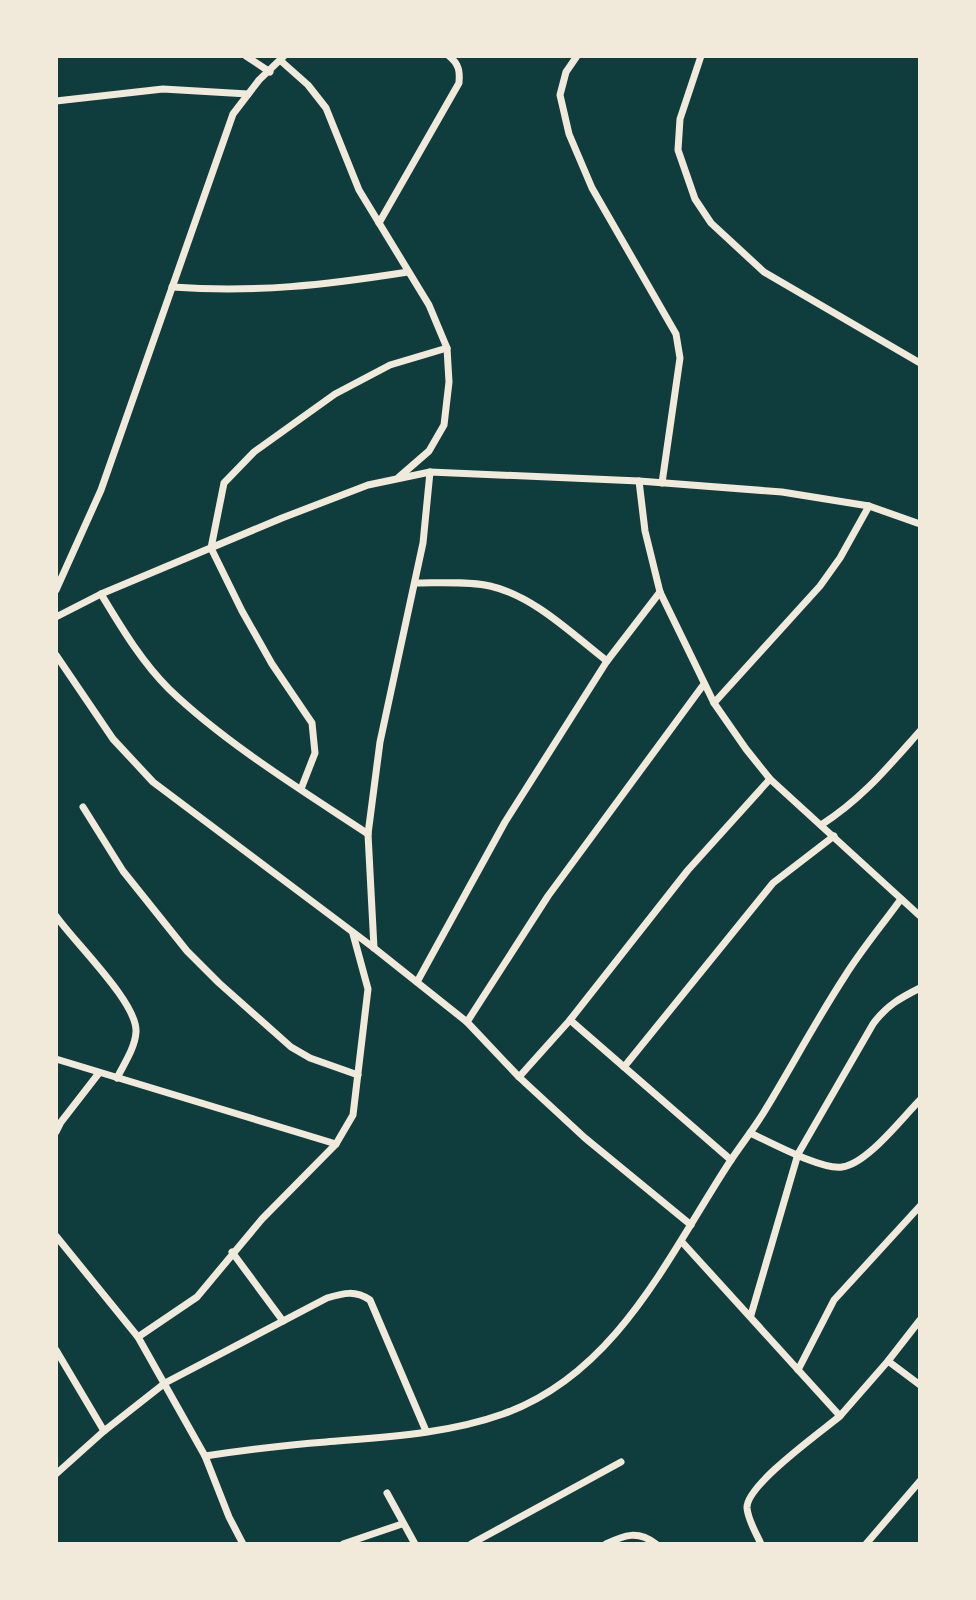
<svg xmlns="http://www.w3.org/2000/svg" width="976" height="1600" viewBox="0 0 976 1600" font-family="'Playfair Display',serif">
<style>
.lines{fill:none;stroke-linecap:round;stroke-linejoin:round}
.minor{stroke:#f1e9da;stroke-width:7}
</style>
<rect width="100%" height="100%" fill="#0f3d3e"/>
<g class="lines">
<g class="minor">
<path d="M246,56L270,72"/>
<path d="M577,56L566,72L560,95L569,134L592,188L676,334L680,358L662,483"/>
<path d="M701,56L680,119L678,150L695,199L711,223L764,272L920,363"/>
<path d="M281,61L308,85L326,108L359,190L429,305L447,348L449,382L444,425L429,451L399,477"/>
<path d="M56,101L163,89L248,94"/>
<path d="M379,223L459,83C460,71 459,64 449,56"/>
<path d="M172,287C257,293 325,285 408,272"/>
<path d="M639,481L645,531L660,592L714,703L746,749L770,779L920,916"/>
<path d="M415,583C439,583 466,581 490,586C534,596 572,634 607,661"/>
<path d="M56,590L101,490L233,114L259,80L284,56"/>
<path d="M101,594C121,627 141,661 169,689C225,743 303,791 368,834"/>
<path d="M56,617L101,594L282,518L368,485L430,472L639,481L782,492L869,506L920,524"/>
<path d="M56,655L113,739L153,782L374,948L467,1022L519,1077L585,1138L691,1225"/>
<path d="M714,703L820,586L840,558L869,506"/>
<path d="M301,789L315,753L312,723L272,664L242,611L211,548L224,483L254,452L335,394L390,365L447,348"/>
<path d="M83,807L123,871L187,951L219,983L291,1047L310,1058L358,1075"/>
<path d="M821,825C862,799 888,767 920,731"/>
<path d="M56,916C74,942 138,1003 136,1032C135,1048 124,1064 117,1078"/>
<path d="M374,948L368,834L380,742L423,543L430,472"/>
<path d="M417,982L505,822L607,661L660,592"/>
<path d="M570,1020L731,1160"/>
<path d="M467,1022L548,896L704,684"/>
<path d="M56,1059L336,1144"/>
<path d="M624,1067L773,883L834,836"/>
<path d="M519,1077L570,1020L688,870L770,779"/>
<path d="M56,1132L61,1122L99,1073"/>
<path d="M750,1133C770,1142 821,1170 842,1167C867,1164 902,1118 920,1100"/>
<path d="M56,1236L138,1337L205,1456L229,1517L243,1544"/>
<path d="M682,1242L840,1416C821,1432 746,1485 747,1508C748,1520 756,1533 761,1544"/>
<path d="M232,1252L283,1321"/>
<path d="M751,1315L798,1154L873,1024C886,1006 900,998 920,988"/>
<path d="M138,1337L197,1297L262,1219L336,1144L353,1115L368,989L353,934"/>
<path d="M56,1350L104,1431"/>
<path d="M888,1361L920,1385"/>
<path d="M798,1370L834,1300L920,1206"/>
<path d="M840,1416L888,1361L920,1320"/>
<path d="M205,1456C246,1450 285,1445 326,1442C385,1437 447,1434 503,1414C618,1373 669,1254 731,1160C743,1142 756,1126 767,1107C793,1064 817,1019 845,976C862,949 883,924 901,899"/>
<path d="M56,1474L104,1431L165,1383L327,1298C344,1293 355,1290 370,1300L426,1431"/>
<path d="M387,1493L415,1544"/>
<path d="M343,1544L402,1524"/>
<path d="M471,1544L621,1462"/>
<path d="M606,1544C624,1535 638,1530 656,1544"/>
<path d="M866,1544L920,1481"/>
</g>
</g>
<rect width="976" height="1600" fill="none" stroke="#f1e9da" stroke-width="116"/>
</svg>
